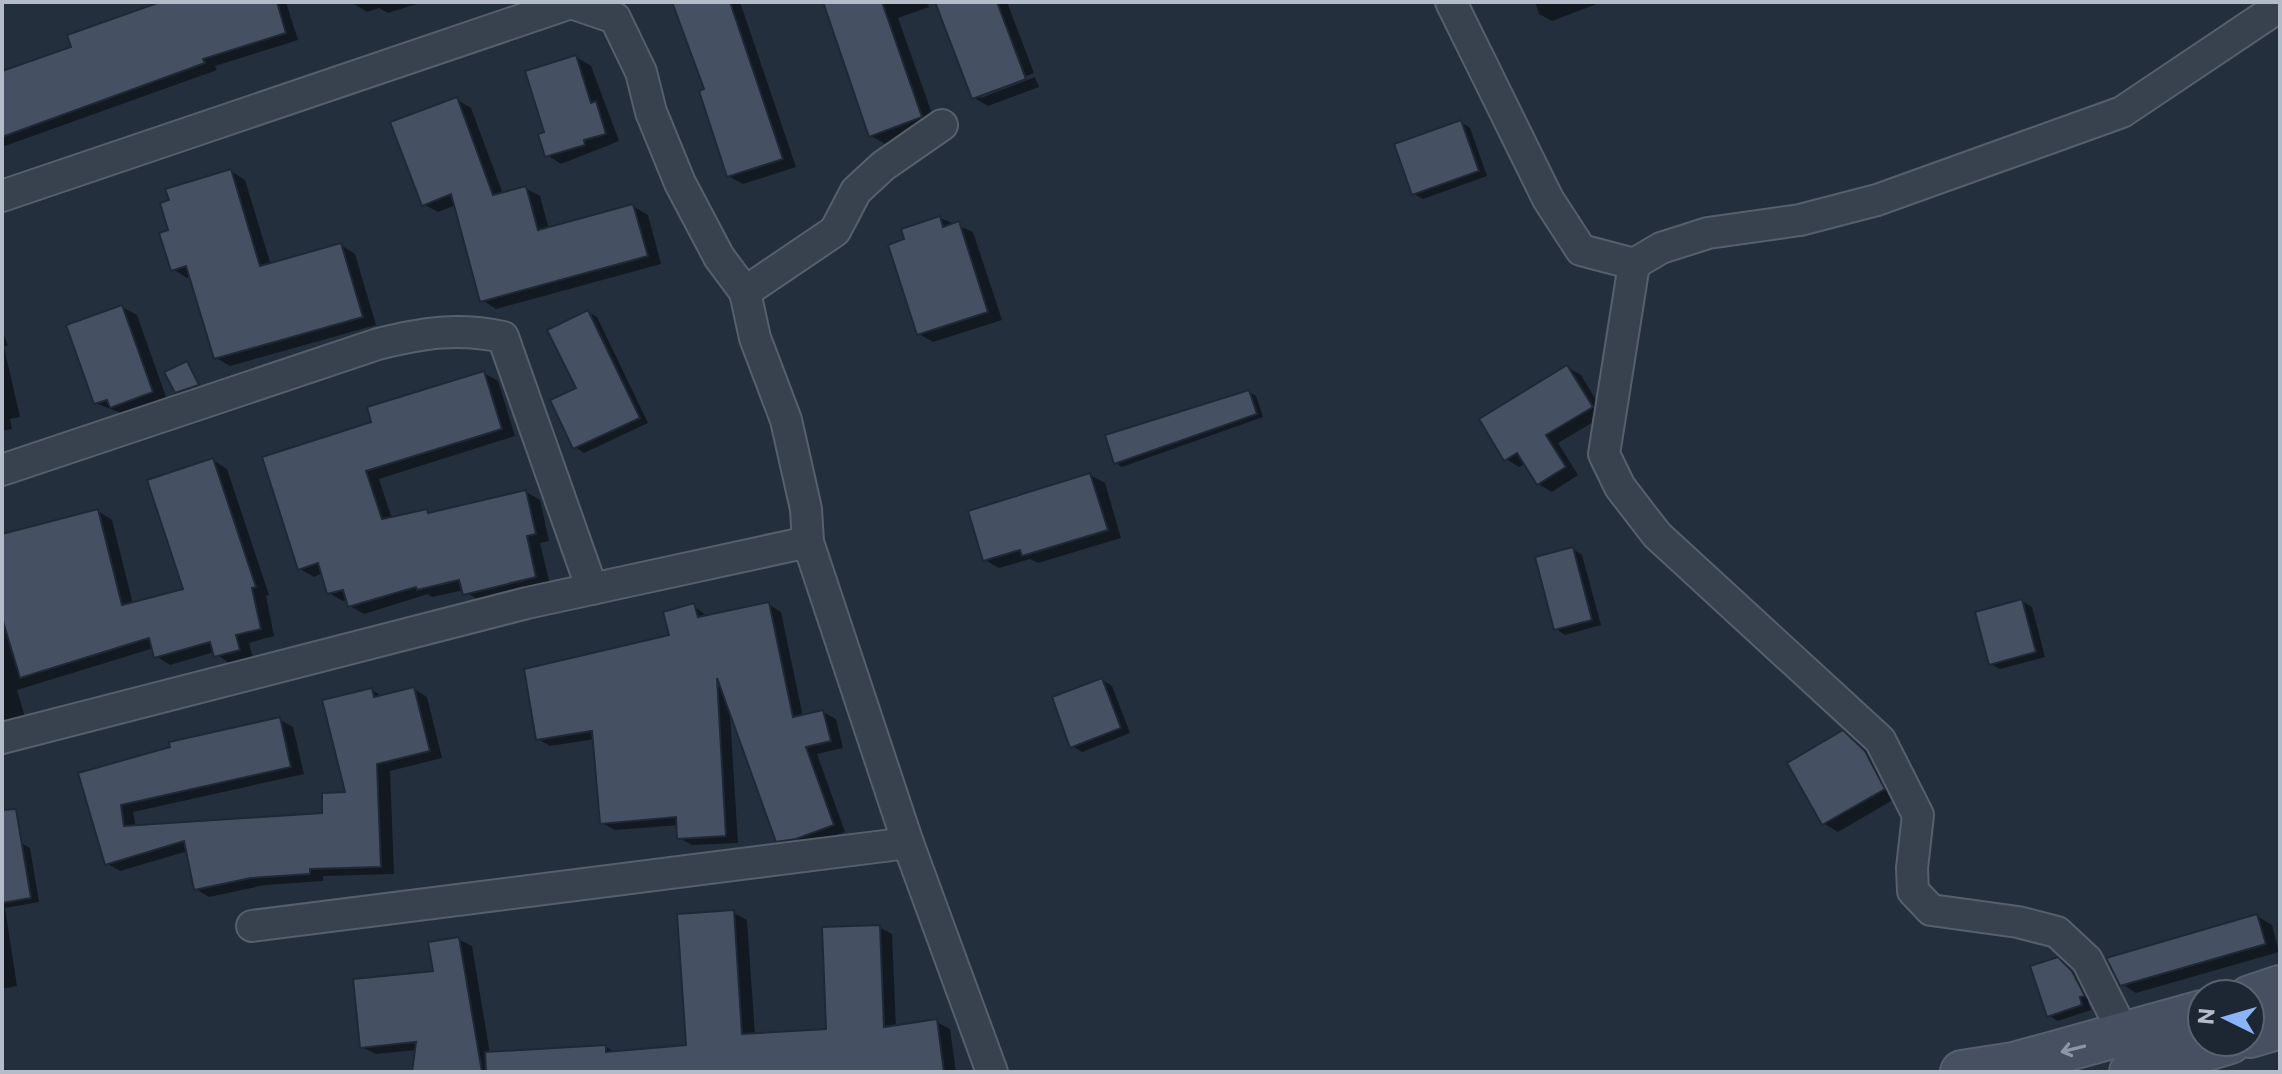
<svg xmlns="http://www.w3.org/2000/svg" width="2282" height="1074" viewBox="0 0 2282 1074" font-family="Commissioner,sans-serif">
<style>
.shadow{fill:#0007}
.building{fill:#455162;stroke:#1f2835;stroke-width:2}
.lines{fill:none;stroke-linecap:round;stroke-linejoin:round}
.street-casing{stroke:#565f6c;stroke-width:34}
.secondary-casing{stroke:#565f6c;stroke-width:46}
.street{stroke:#38414e;stroke-width:30}
.secondary{stroke:#465061;stroke-width:42}
.oneway{stroke:#8e96a5}
</style>
<rect width="100%" height="100%" fill="#242f3e"/>
<g class="shadow">
<path d="M166,2H286L298,40L215,66L217,70L2,147V73L74,48Z"/>
<path d="M351,2H423L388,13L379,8L367,12Z"/>
<path d="M674,2H740L796,167L743,184L728,176L706,91Z"/>
<path d="M825,2H927L929,7L898,18L936,125L885,144L870,135Z"/>
<path d="M937,2H1007L1034,73L981,94V98L1035,77L1039,87L988,106L974,98Z"/>
<path d="M1535,2H1602L1552,21L1539,14Z"/>
<path d="M576,57L591,66L619,141L561,164L547,155L546,134Z"/>
<path d="M456,99L471,108L503,194L525,188L540,196L549,229L633,206L648,215L661,264L496,309L482,300L456,205L438,212L423,204Z"/>
<path d="M1461,122L1470,128L1487,176L1423,199L1414,194Z"/>
<path d="M231,171L245,180L271,265L341,245L355,254L376,325L230,366L216,358L192,276L187,278L173,269L171,231Z"/>
<path d="M940,218L973,232L1002,320L933,342L919,334L907,241Z"/>
<path d="M122,307L137,315L167,400L126,415L95,403Z"/>
<path d="M588,312L597,317L648,423L584,453L575,447Z"/>
<path d="M2,331L8,345L4,347L20,417L10,419L12,429L2,431Z"/>
<path d="M187,363L201,387L181,394L176,392Z"/>
<path d="M1567,367L1581,375L1605,415L1558,443L1578,475L1552,492L1538,484L1526,463L1519,467L1506,459Z"/>
<path d="M484,373L498,381L515,436L379,479L392,519L427,511L433,514L526,492L540,500L549,541L540,543L550,585L479,601L464,590L432,597L428,594L364,614L350,606L348,600L343,601L329,593L323,573L314,577L300,569L374,423Z"/>
<path d="M1249,392L1256,396L1263,417L1122,467L1116,463L1107,436Z"/>
<path d="M213,460L227,469L269,595L266,596L274,636L249,643L253,658L230,664L214,652L170,665L156,656L154,648L17,690L27,724L2,736V536L98,511L112,520L133,604L186,590Z"/>
<path d="M1090,475L1105,483L1121,538L1038,563L1030,559L999,568L985,560Z"/>
<path d="M1573,549L1582,555L1601,625L1565,635L1556,629Z"/>
<path d="M2022,601L2032,607L2045,657L2000,669L1991,664Z"/>
<path d="M768,604L781,612L803,717L823,712L836,719L843,748L817,754L845,832L810,845L790,848L777,840L730,714L738,843L692,845L679,838V825L615,830L602,823L595,739L550,746L538,739L671,636L694,606L708,617Z"/>
<path d="M1102,680L1112,686L1130,733L1082,752L1072,746Z"/>
<path d="M414,689L427,697L442,758L390,771L394,874L323,876V881L265,885L209,897L196,889L188,851L120,871L106,863L80,775L280,720L293,727L304,774L133,812L136,827L324,815L348,793L372,690L383,697Z"/>
<path d="M1843,733L1880,761L1898,797L1838,832L1823,823Z"/>
<path d="M21,843L30,848L39,902L5,908L17,986L2,989V846Z"/>
<path d="M734,913L747,920L755,1035L829,1030L879,927L892,934L896,1027L937,1022L950,1029L956,1072H414L417,1050L376,1054L362,1047L435,972L458,939L472,946L490,1054L606,1047L616,1053L688,1047Z"/>
<path d="M2257,916L2272,925L2279,952L2136,993L2122,984Z"/>
<path d="M2057,959L2082,978L2093,1001L2088,1002L2091,1010L2058,1021L2048,1015Z"/>
</g>
<g class="building">
<path d="M160,2H277L286,33L203,59L205,63L2,137V71L71,47L67,35Z"/>
<path d="M672,2H730L783,159L727,177L699,91L704,89Z"/>
<path d="M823,2H882L922,117L869,137Z"/>
<path d="M935,2H997L1026,79L972,99Z"/>
<path d="M576,55L591,103L596,101L606,134L584,140L585,145L545,157L538,134L544,132L525,71Z"/>
<path d="M457,97L493,195L526,186L538,230L633,204L648,256L480,302L451,194L422,206L390,122Z"/>
<path d="M1461,120L1479,171L1412,195L1394,144Z"/>
<path d="M231,169L260,266L341,243L363,317L214,359L186,266L171,271L159,233L168,230L160,203L169,200L165,189Z"/>
<path d="M940,216L943,227L959,221L988,312L917,335L888,245L904,239L901,229Z"/>
<path d="M122,305L153,392L110,408L107,400L94,404L66,325Z"/>
<path d="M588,310L640,418L573,449L550,400L576,388L547,330Z"/>
<path d="M187,361L199,385L175,393L164,372Z"/>
<path d="M1567,365L1593,407L1546,435L1566,467L1537,485L1517,453L1504,461L1479,419Z"/>
<path d="M484,371L502,429L366,471L382,519L427,509L428,513L526,490L536,534L527,536L536,577L463,595L459,580L417,590L416,587L348,607L343,590L327,594L318,563L298,570L262,457L371,422L367,407Z"/>
<path d="M1249,390L1257,414L1114,464L1105,435Z"/>
<path d="M213,458L256,587L252,588L261,629L236,635L240,650L214,657L210,642L154,658L149,638L20,678L2,618V534L98,509L122,605L183,589L147,480Z"/>
<path d="M1090,473L1108,530L1022,556L1020,550L983,561L968,511Z"/>
<path d="M1573,547L1592,620L1554,630L1535,557Z"/>
<path d="M2022,599L2036,652L1989,665L1975,612Z"/>
<path d="M769,602L793,717L823,710L831,741L806,747L834,825L796,839L776,842L717,678L726,836L677,839L676,817L600,824L592,731L536,740L524,669L669,635L663,612L694,603L698,617Z"/>
<path d="M1102,678L1121,728L1070,748L1052,697Z"/>
<path d="M414,687L430,751L377,764L381,867L310,869V874L251,878L194,890L184,841L105,865L78,773L170,747L169,742L280,717L291,767L121,805L124,826L322,813V793L345,792L322,700L372,688L374,697Z"/>
<path d="M1843,730L1865,751L1885,789L1822,825L1787,763Z"/>
<path d="M16,809L31,898L2,903V810Z"/>
<path d="M734,910L742,1034L826,1029L822,927L880,925L884,1027L937,1019L944,1072H486L485,1052L606,1045V1052L686,1045L677,914Z"/>
<path d="M2257,914L2266,944L2120,986L2106,958Z"/>
<path d="M459,937L482,1072H412L416,1042L360,1048L353,979L433,971L428,942Z"/>
<path d="M2058,957L2072,971L2085,996L2080,997L2082,1005L2047,1017L2030,966Z"/>
</g>
<g class="lines">
<defs>
<g id="street">
<path d="M1451,2L1548,199L1581,250L1634,264L1661,248L1708,233L1800,220L1877,200L2122,112L2280,6"/>
<path d="M2,196L571,3L615,18L641,72L651,112L680,183L719,257L745,292L755,338L786,420L806,509L808,542"/>
<path d="M1634,264L1604,454L1620,487L1657,535L1880,740L1918,815L1912,868L1913,891L1931,910L2018,922L2057,932L2087,960L2125,1036"/>
<path d="M745,292L835,231L856,191L883,166L942,125"/>
<path d="M2,470L378,344C422,333 458,327 503,337L592,589"/>
<path d="M2,738L527,603L808,542L908,843L992,1072"/>
<path d="M252,926L908,843"/>
</g>
<g id="secondary">
<path d="M2250,997L2280,987"/>
<path d="M2250,1036L2280,1027"/>
<path d="M1962,1072L2014,1064L2202,1012"/>
<path d="M2131,1072L2230,1042"/>
</g>
</defs>
<use href="#street" class="street-casing"/>
<use href="#secondary" class="secondary-casing"/>
<use href="#street" class="street"/>
<use href="#secondary" class="secondary"/>
</g>
<defs><path id="oneway-shaft" d="M-6 0H5M1.5-3L5.5 0L1.5 3" fill="none" stroke-width="1.6" stroke-linecap="round" stroke-linejoin="round" transform="scale(2)"/></defs>
<use class="oneway" href="#oneway-shaft" transform="translate(2073 1049) rotate(166)"/>
<rect width="2282" height="1074" fill="none" stroke="#b4bcc9" stroke-width="8"/>
<g transform="translate(2226 1018) rotate(275)"><circle r="38" fill="#1d2633" stroke="#59626f" stroke-width="2"/>
<path d="M0-6L14 30L0 20L-14 30Z" fill="#8ab4f8"/>
<text y="-12" font-size="22" font-weight="bold" text-anchor="middle" fill="#b4bcc9">N</text>
</g>
</svg>
